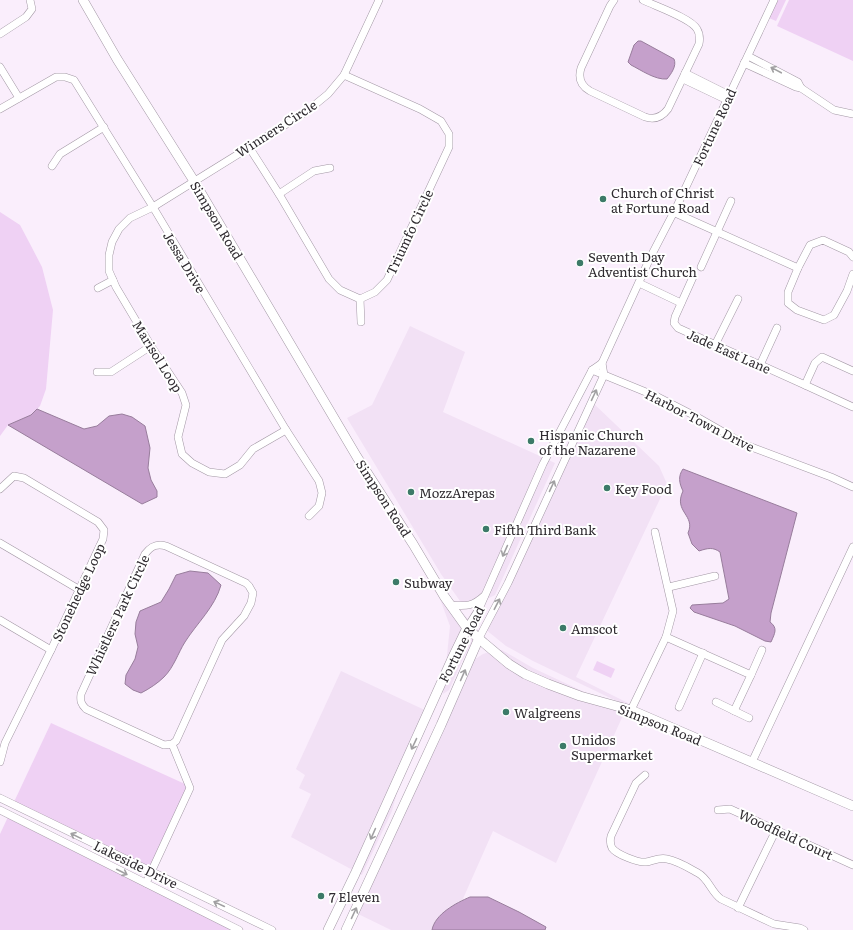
<svg xmlns="http://www.w3.org/2000/svg" width="853" height="930" viewBox="0 0 853 930" font-family="Literata,serif">
<style>
.built{fill:#f2e1f5}
.green{fill:#efd1f4}
.water{fill:#c5a0cb;stroke:#987d9c}
.lines{fill:none;stroke-linecap:round;stroke-linejoin:round}
.minor-casing{stroke:#a398a5;stroke-width:8}
.major-casing{stroke:#a398a5;stroke-width:10}
.minor{stroke:#fff;stroke-width:7}
.major{stroke:#fff;stroke-width:9}
.oneway{stroke:#a1a0a2}
.poi-dot{fill:#3c7a68;stroke:#fff;stroke-width:1.5}
.labels{text-anchor:middle;dominant-baseline:central;stroke-width:4;stroke-linejoin:round;paint-order:stroke}
.street-label{font-size:13px;fill:#2f2b30;stroke:#fff}
.poi-label{font-size:13px;fill:#2f2b30;stroke:#fff;text-anchor:start}
</style>
<rect width="100%" height="100%" fill="#faeefc"/>
<g class="built">
<path d="M410,326L465,352L443,412L555,463L495,595L483,601L466,604L460,601L441,574L347,418L372,405Z"/>
<path d="M591,401L659,466L667,484L576,677L628,703L627,706L533,661L506,646L485,629Z"/>
<path d="M425,558L456,606L478,630L462,661L449,690L443,694L450,626Z"/>
<path d="M495,650H502L533,668L625,711L556,863L493,831L462,901L449,907L433,925L432,930H391L352,911L469,663L483,654Z"/>
<path d="M341,671L429,712L404,767L392,811L362,875L291,837L311,794L299,788L305,775L296,769Z"/>
</g>
<g class="green">
<path d="M778,0H786L776,21L769,18Z"/>
<path d="M789,0H853V61L777,26Z"/>
<path d="M0,212L20,225L29,242L42,267L53,310L46,389L40,406L31,415L8,425L0,436Z"/>
<path d="M597,661L615,669L611,678L593,670Z"/>
<path d="M51,723L185,784L187,788L150,868L14,802Z"/>
<path d="M8,817L232,930H0V834Z"/>
</g>
<g class="water">
<path d="M638,41H641L674,59C677,66 671,74 667,79C655,80 641,70 631,65L628,62L634,45Z"/>
<path d="M37,409L84,429L97,426L109,416L122,414L132,417L145,426L150,448L148,468L151,480L157,491V497L142,504L8,425L31,415Z"/>
<path d="M683,469L797,513L771,613L770,622C778,628 775,633 771,642L765,641L735,626L694,612L690,608L692,605L723,603L729,599L720,552C713,547 708,548 699,551L692,544L688,533C696,515 673,512 683,491C679,483 678,476 683,469Z"/>
<path d="M190,571L208,573L221,585C215,607 197,623 185,642C178,653 174,667 164,677C158,683 149,689 141,693L133,690L125,684L126,675L135,659L138,647L135,634L136,622L140,611L161,602L169,589L176,575Z"/>
<path d="M470,897H488L519,912L546,927L545,930H432C435,914 456,903 470,897Z"/>
</g>
<g class="lines">
<defs>
<g id="minor">
<path d="M614,0L610,6L581,68C578,78 581,86 590,91L645,117C654,120 662,117 668,109L699,44C700,39 700,34 697,29C691,18 655,6 643,0"/>
<path d="M0,34L26,17L32,9L30,0"/>
<path d="M748,56L798,82L801,88L834,110L853,114"/>
<path d="M744,63L796,87L801,88"/>
<path d="M0,67L19,98"/>
<path d="M685,73L729,95"/>
<path d="M683,79L727,100"/>
<path d="M0,109L56,77H65L74,80L153,207L286,430L319,481L322,493L319,506L309,516"/>
<path d="M249,147L279,194L329,279L340,290L360,299L375,292L387,280L449,147V134L441,121L420,109L344,75"/>
<path d="M52,166L60,154L104,127"/>
<path d="M279,194L314,171L330,168"/>
<path d="M673,212L798,268"/>
<path d="M853,257L849,252L823,240L810,245L798,268L788,292V303L797,310L824,320L834,315L847,291L853,274"/>
<path d="M701,267L731,201"/>
<path d="M693,277L675,317L674,323L678,328L805,385"/>
<path d="M639,283L681,303"/>
<path d="M98,288L113,280"/>
<path d="M360,299L361,322"/>
<path d="M715,345L738,299"/>
<path d="M760,365L777,328"/>
<path d="M592,370L658,397L697,417L746,445L831,477L853,487"/>
<path d="M853,371L822,357L815,363L805,385L853,407"/>
<path d="M97,372H111L151,346"/>
<path d="M286,430L253,449L240,465L225,474L209,472L192,463L182,454L178,437L186,405L182,393L151,346L116,287L109,271V255L112,242L119,229L130,218L153,207L306,112L328,94L344,75L379,0"/>
<path d="M0,489L14,476L24,478L98,522L104,530L103,539L51,650L5,743L0,762"/>
<path d="M0,543L80,590"/>
<path d="M669,587L715,576"/>
<path d="M450,605C466,606 472,607 484,596"/>
<path d="M0,620L51,650"/>
<path d="M467,628L479,609L543,464L592,370L602,363L650,258L677,206L774,0"/>
<path d="M666,637L751,675L734,711"/>
<path d="M479,638L508,583L604,375L602,363"/>
<path d="M751,675L762,650"/>
<path d="M716,702L749,718"/>
<path d="M679,707L703,653"/>
<path d="M631,710L666,637L673,611L655,532"/>
<path d="M752,762L853,547"/>
<path d="M645,775L636,783L611,836C610,840 610,844 612,848C616,854 638,863 646,862C653,861 659,857 667,859C678,861 689,868 698,873C709,879 711,892 721,899L774,924L800,928L804,930"/>
<path d="M0,798L272,930"/>
<path d="M0,810L239,930"/>
<path d="M718,810L730,809L853,865"/>
<path d="M146,883L190,788L172,744L176,741L222,640L244,616L251,603L253,593L249,586L246,583L166,546C157,543 151,546 145,554L81,694C80,701 81,704 86,709L164,745L172,744"/>
<path d="M738,908L776,830"/>
</g>
<g id="major">
<path d="M83,0L117,59L194,181L357,457L413,544L444,596L467,628L484,643L509,664L525,674L548,684L580,696L631,710L853,806"/>
<path d="M328,930L355,874L452,659L467,628"/>
<path d="M346,930L441,725L479,638"/>
</g>
</defs>
<use href="#minor" class="minor-casing"/>
<use href="#major" class="major-casing"/>
<use href="#minor" class="minor"/>
<use href="#major" class="major"/>
</g>
<defs><path id="oneway-shaft" d="M-6 0H5M1.5-3L5.5 0L1.5 3" fill="none" stroke-width="1.6" stroke-linecap="round" stroke-linejoin="round"/></defs>
<g class="oneway">
<use href="#oneway-shaft" transform="translate(776 70) rotate(-152)"/>
<use href="#oneway-shaft" transform="translate(594 395) rotate(-65)"/>
<use href="#oneway-shaft" transform="translate(552 486) rotate(-65)"/>
<use href="#oneway-shaft" transform="translate(505 551) rotate(114)"/>
<use href="#oneway-shaft" transform="translate(497 604) rotate(-63)"/>
<use href="#oneway-shaft" transform="translate(463 675) rotate(-66)"/>
<use href="#oneway-shaft" transform="translate(414 744) rotate(115)"/>
<use href="#oneway-shaft" transform="translate(373 834) rotate(114)"/>
<use href="#oneway-shaft" transform="translate(76 836) rotate(-154)"/>
<use href="#oneway-shaft" transform="translate(122 872) rotate(27)"/>
<use href="#oneway-shaft" transform="translate(219 904) rotate(-155)"/>
<use href="#oneway-shaft" transform="translate(354 913) rotate(-65)"/>
</g>
<g class="poi-dot">
<circle cx="603" cy="199" r="4"/>
<circle cx="580" cy="263" r="4"/>
<circle cx="531" cy="441" r="4"/>
<circle cx="607" cy="488" r="4"/>
<circle cx="411" cy="492" r="4"/>
<circle cx="486" cy="529" r="4"/>
<circle cx="396" cy="582" r="4"/>
<circle cx="563" cy="628" r="4"/>
<circle cx="506" cy="712" r="4"/>
<circle cx="563" cy="746" r="4"/>
<circle cx="321" cy="896" r="4"/>
</g>
<g class="labels">
<g class="street-label">
<text transform="translate(714 127) rotate(-65)">Fortune Road</text>
<text transform="translate(276 128) rotate(-33)">Winners Circle</text>
<text transform="translate(217 220) rotate(59)">Simpson Road</text>
<text transform="translate(409 232) rotate(-65)">Triumfo Circle</text>
<text transform="translate(185 262) rotate(59)">Jessa Drive</text>
<text transform="translate(729 351) rotate(24)">Jade East Lane</text>
<text transform="translate(158 356) rotate(58)">Marisol Loop</text>
<text transform="translate(700 420) rotate(27)">Harbor Town Drive</text>
<text transform="translate(384 498) rotate(57)">Simpson Road</text>
<text transform="translate(78 592) rotate(-65)">Stonehedge Loop</text>
<text transform="translate(117 615) rotate(-65)">Whistlers Park Circle</text>
<text transform="translate(461 644) rotate(-63)">Fortune Road</text>
<text transform="translate(660 724) rotate(22)">Simpson Road</text>
<text transform="translate(786 834) rotate(25)">Woodfield Court</text>
<text transform="translate(136 864) rotate(26)">Lakeside Drive</text>
</g>
<g class="poi-label">
<text x="611" y="192">Church of Christ<tspan x="611" dy="15">at Fortune Road</tspan></text>
<text x="588" y="256">Seventh Day<tspan x="588" dy="15">Adventist Church</tspan></text>
<text x="539" y="434">Hispanic Church<tspan x="539" dy="15">of the Nazarene</tspan></text>
<text x="615" y="488">Key Food</text>
<text x="419" y="492">MozzArepas</text>
<text x="494" y="529">Fifth Third Bank</text>
<text x="404" y="582">Subway</text>
<text x="571" y="628">Amscot</text>
<text x="514" y="712">Walgreens</text>
<text x="571" y="739">Unidos<tspan x="571" dy="15">Supermarket</tspan></text>
<text x="329" y="896">7 Eleven</text>
</g>
</g>
</svg>
